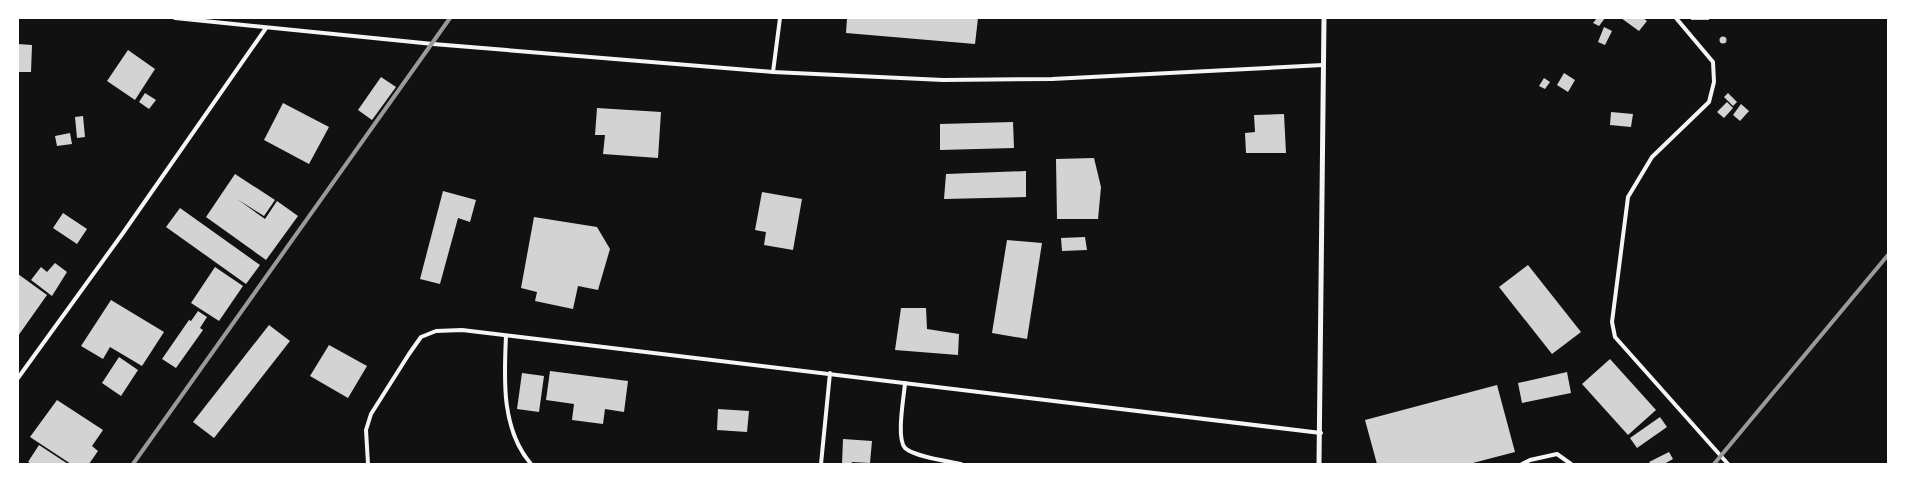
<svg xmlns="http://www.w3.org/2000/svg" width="1906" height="482" viewBox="0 0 1906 482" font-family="'Exo 2',sans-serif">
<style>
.building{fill:#d3d3d3}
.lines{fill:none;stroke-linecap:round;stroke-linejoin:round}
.service{stroke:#f5f5f5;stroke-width:4}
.minor{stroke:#f5f5f5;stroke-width:5}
.rail{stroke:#9a9a9a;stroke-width:4}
</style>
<rect width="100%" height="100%" fill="#111"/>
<g class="building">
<path d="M847,18H978L975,44L846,33Z"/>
<path d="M1597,18H1605L1599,26L1593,23Z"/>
<path d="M1621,18H1643L1647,21L1639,31Z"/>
<rect x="1691" y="18" width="18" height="2"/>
<path d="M1604,27L1612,31L1605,45L1598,42Z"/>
<circle cx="1723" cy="40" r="3.5"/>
<path d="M18,44L32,45L31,72H18Z"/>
<path d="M128,50L155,69L135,100L107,81Z"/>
<path d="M1564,73L1575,80L1568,92L1557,85Z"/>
<path d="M381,77L396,87L372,120L358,110Z"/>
<path d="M1544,78L1550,82L1545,89L1539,86Z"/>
<path d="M145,93L156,100L149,109L139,102Z"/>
<path d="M1728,93L1737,102L1733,106L1724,97Z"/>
<path d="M1727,102L1733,108L1724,118L1717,112Z"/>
<path d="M283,103L329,127L309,164L264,140Z"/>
<path d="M1741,104L1749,111L1740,121L1733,115Z"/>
<path d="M597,108L661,112L658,158L603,154L605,135H595Z"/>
<path d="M1611,112L1633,114L1631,127L1610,125Z"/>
<path d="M1284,114L1286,153H1246L1245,133L1255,132L1254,115Z"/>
<path d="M83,116L85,137L77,138L75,117Z"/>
<path d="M1013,122L1014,148L940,150V124Z"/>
<path d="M70,133L72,144L57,146L55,136Z"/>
<path d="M1094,158L1101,187L1098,219H1057L1056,159Z"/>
<path d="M1026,171V197L944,199L946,174Z"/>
<path d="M235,174L275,200L264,216L237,199L265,219L277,201L298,216L266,260L206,217Z"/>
<path d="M443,191L476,200L470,222L458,218L440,284L420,279Z"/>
<path d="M762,192L802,199L793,250L764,245L766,232L755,230Z"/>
<path d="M180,208L260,265L246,284L166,227Z"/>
<path d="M63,213L87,229L77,244L53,228Z"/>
<path d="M534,217L597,227L610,249L598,290L578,286L573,309L535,301L537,292L521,288Z"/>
<path d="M1085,237L1087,250L1062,251L1061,238Z"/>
<path d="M1007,240L1042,243L1027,339L992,333Z"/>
<path d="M55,263L67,272L52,296L31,280L41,267L47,272Z"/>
<path d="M1528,265L1581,332L1552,354L1499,287Z"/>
<path d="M215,267L243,286L219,321L191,303Z"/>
<path d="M18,274L47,295L18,336Z"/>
<path d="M111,300L164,332L142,366L110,347L103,359L81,346Z"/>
<path d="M901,308H926L927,329L959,334L958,355L895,350Z"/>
<path d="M198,311L207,317L200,328L203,330L176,368L162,359L189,320L191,321Z"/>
<path d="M269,325L290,341L214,438L193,422Z"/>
<path d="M329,345L367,366L348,398L310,376Z"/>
<path d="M119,357L138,370L121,396L102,383Z"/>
<path d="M1610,359L1656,410L1628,435L1582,384Z"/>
<path d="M550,371L628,381L624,412L605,409L603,424L572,420L574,404L546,400Z"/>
<path d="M1567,372L1571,393L1522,403L1518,383Z"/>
<path d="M522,373L544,376L539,412L517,409Z"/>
<path d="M1497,385L1515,452L1469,464H1377L1365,420Z"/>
<path d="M57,400L103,430L92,446L98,451L89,464H71L30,437Z"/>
<path d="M718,409L749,411L747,432L717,430Z"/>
<path d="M1660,417L1667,427L1637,448L1630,438Z"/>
<path d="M843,439L872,441L870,463L852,462L851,464H842Z"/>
<path d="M39,445L68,464H32L28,462Z"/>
<path d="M1669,452L1673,459L1664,464H1651L1649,462Z"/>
</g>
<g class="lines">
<g class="service">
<path d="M175,18L433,44L773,72L943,80L1052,79L1323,65"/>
<path d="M1676,18L1713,62L1714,82L1709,102L1652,157L1628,197L1612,322L1615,337L1728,464"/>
<path d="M773,72L780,18"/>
<path d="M506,336C504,379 501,429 531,464"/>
<path d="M18,378L123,233L266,28"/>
<path d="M905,383C904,397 896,438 905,448C915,457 947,461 961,464"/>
<path d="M368,464L366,430L371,414L409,354L421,337L436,331L462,330L1321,433"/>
<path d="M821,464L830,373"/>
<path d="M1522,464L1530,460L1557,454L1571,464"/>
</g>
<path class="minor" d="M1319,464L1324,18"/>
<g class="rail">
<path d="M133,464L450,18"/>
<path d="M1714,464L1888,255"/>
</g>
</g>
<rect width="1906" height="482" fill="none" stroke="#ffffff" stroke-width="38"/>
</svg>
